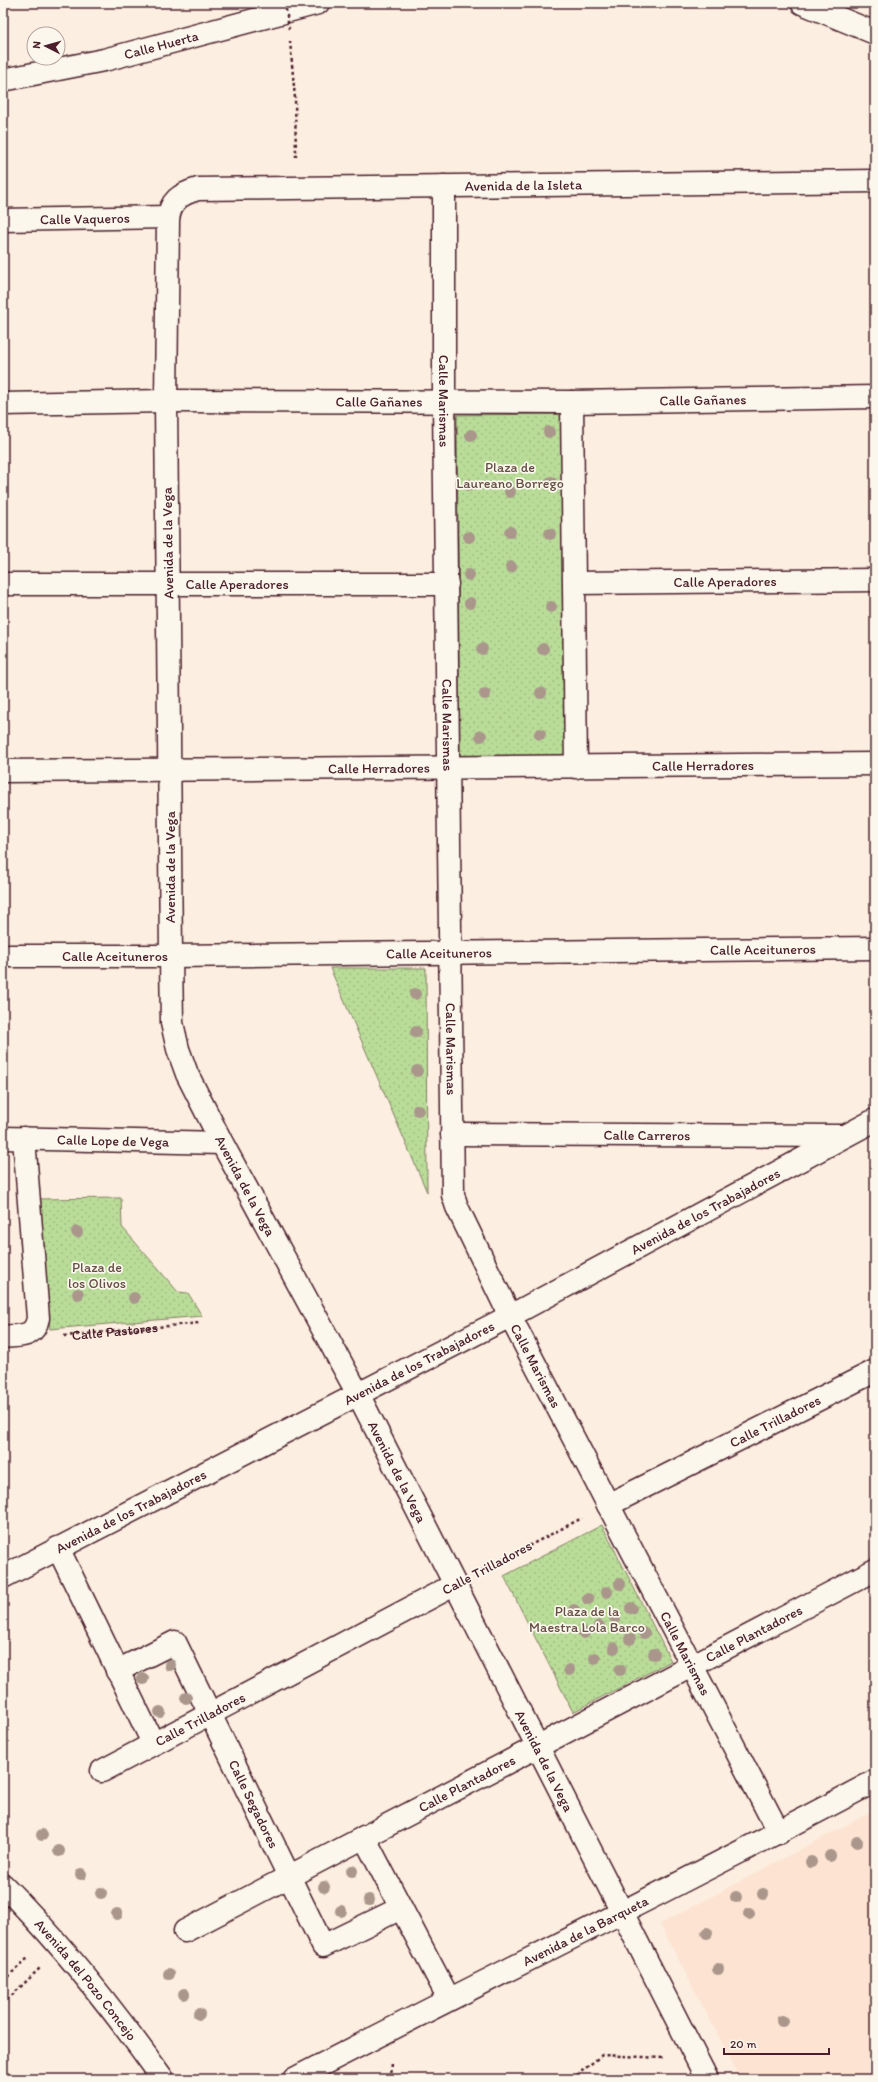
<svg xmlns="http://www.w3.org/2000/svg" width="878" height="2082" viewBox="0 0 878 2082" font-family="Itim,sans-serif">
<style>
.built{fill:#fde3d1}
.park{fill:url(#park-dots);stroke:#827e62}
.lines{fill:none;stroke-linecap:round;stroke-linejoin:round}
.minor-casing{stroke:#4a1f2b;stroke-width:25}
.secondary-casing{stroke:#4a1f2b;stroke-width:25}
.path{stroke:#4a1f2b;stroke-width:2.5;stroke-dasharray:3 3;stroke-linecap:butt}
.minor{stroke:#fbf7ec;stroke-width:22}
.secondary{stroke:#fbf7ec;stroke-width:22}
.path-bridge{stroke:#4a1f2b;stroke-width:2.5;stroke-dasharray:3 3;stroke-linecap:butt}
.tree{fill:#aa968b}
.labels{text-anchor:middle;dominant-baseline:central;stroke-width:3.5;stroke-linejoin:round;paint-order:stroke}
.street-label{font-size:14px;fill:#4a1f2b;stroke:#fbf7ec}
.park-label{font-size:14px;fill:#664e46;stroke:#fbf7ec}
</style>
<defs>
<pattern id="park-dots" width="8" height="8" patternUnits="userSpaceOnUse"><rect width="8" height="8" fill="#b9dd98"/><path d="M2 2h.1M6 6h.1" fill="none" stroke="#a1bd83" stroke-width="1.8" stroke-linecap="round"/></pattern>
</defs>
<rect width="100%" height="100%" fill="#fceee0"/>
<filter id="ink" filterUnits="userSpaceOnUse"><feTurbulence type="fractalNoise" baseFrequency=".025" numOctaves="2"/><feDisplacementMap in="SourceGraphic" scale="8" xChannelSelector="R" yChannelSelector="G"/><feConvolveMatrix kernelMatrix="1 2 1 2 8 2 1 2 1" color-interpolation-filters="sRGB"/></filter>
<g filter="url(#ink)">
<path class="built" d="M875,1810V2079H741L660,1924Z"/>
<g class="park">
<path d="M563,414L565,755L460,756L457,415Z"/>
<path d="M330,968H426L427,1192Z"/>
<path d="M121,1198L122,1227L178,1292L188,1293L202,1316L50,1329L38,1199Z"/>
<path d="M602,1525L671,1661L573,1712L504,1576Z"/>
</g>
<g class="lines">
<defs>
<g id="minor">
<path d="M802,3L875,33"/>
<path id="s2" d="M3,80L104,60L318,3"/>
<path id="s3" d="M444,186V402L453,1195L457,1207L510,1316L779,1833"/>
<path id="s4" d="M3,220L168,217"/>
<path d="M572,402L576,767"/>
<path id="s5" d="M3,404L166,401L572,402L875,397"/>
<path id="s6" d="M576,583L875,580"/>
<path id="s7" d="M3,584H447"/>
<path id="s8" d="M3,771L875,764"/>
<path id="s9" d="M3,956H171L875,948"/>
<path id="s10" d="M452,1134L840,1136"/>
<path id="s11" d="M3,1138L222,1143"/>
<path d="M3,1337C20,1335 34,1339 38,1318L24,1138"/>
<path id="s12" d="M608,1505L875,1371"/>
<path d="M58,1548L153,1743"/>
<path id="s13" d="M3,1577L510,1316L875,1120"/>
<path id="s14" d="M117,1671L175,1642L323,1946L401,1908"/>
<path id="s15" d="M102,1771L454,1585"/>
<path d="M364,1837L449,1999"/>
<path id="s16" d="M185,1931L875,1570"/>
<path id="s17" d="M294,2079C487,1979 683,1884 875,1781"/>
<path id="s18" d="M707,2079L358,1394L222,1143L187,1074L178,1049L172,1023L171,956L166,401L168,220C170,201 180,194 198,189L875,181"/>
</g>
<g id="secondary">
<path id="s19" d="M3,1885C63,1945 114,2010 163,2079"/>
</g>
</defs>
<use href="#minor" class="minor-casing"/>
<use href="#secondary" class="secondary-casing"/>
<g class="path">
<path d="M290,41L295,98L296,157"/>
<path id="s1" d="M64,1336L199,1323"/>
<path d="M481,1571L582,1518"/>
<path d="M3,1981L29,1957"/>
<path d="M3,2004L40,1968"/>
<path d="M391,2079L392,2062"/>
<path d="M572,2079L602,2055L663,2058"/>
</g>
<use href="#minor" class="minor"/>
<use href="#secondary" class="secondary"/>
<path class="path-bridge" d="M285,3L289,29"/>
</g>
<g class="tree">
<circle cx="549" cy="432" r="6"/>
<circle cx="471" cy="435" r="6"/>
<circle cx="551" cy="482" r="6"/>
<circle cx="469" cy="485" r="6"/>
<circle cx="510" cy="492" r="6"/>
<circle cx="510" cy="532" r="6"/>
<circle cx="550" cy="534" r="6"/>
<circle cx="469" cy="537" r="6"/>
<circle cx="511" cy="567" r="6"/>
<circle cx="469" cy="575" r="6"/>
<circle cx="470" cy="603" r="6"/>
<circle cx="551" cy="607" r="6"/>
<circle cx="482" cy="649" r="6"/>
<circle cx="543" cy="649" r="6"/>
<circle cx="541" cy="693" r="6"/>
<circle cx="485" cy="694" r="6"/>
<circle cx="540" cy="734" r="6"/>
<circle cx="481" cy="736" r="6"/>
<circle cx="415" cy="994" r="6"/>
<circle cx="416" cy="1032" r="6"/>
<circle cx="417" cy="1071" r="6"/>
<circle cx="418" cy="1110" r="6"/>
<circle cx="77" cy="1232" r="6"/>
<circle cx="78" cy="1294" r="6"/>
<circle cx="134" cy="1298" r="6"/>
<circle cx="620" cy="1584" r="6"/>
<circle cx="607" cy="1592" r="6"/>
<circle cx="588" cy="1599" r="6"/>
<circle cx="631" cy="1608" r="6"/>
<circle cx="574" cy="1610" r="6"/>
<circle cx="615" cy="1618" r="6"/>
<circle cx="599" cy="1626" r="6"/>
<circle cx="584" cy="1633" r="6"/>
<circle cx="644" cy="1633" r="6"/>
<circle cx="630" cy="1639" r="6"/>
<circle cx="614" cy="1648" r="6"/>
<circle cx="654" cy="1654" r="6"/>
<circle cx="595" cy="1658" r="6"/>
<circle cx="170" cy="1665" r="6"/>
<circle cx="569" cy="1670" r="6"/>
<circle cx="620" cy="1670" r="6"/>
<circle cx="143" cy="1679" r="6"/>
<circle cx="186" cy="1698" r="6"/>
<circle cx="160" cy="1712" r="6"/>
<circle cx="42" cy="1835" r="6"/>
<circle cx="857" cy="1842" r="6"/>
<circle cx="59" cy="1851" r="6"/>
<circle cx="830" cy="1856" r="6"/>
<circle cx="811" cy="1862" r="6"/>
<circle cx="352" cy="1871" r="6"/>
<circle cx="81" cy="1874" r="6"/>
<circle cx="324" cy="1887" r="6"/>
<circle cx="101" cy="1893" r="6"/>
<circle cx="763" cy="1894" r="6"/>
<circle cx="736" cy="1897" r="6"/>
<circle cx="369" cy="1900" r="6"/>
<circle cx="341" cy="1911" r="6"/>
<circle cx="117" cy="1914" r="6"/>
<circle cx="749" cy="1914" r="6"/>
<circle cx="707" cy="1933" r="6"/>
<circle cx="718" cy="1969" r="6"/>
<circle cx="169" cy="1974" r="6"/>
<circle cx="184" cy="1994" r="6"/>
<circle cx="199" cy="2014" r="6"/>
<circle cx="782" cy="2021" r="6"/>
</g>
</g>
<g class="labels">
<g class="street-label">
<text stroke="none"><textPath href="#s2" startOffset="162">Calle Huerta</textPath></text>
<text stroke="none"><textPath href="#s18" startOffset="2360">Avenida de la Isleta</textPath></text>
<text stroke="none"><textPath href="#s4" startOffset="82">Calle Vaqueros</textPath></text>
<text stroke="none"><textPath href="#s5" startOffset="700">Calle Gañanes</textPath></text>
<text stroke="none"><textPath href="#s3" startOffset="215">Calle Marismas</textPath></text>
<text stroke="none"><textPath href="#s5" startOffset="376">Calle Gañanes</textPath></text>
<text transform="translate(168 543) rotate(-91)">Avenida de la Vega</text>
<text stroke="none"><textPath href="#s6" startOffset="149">Calle Aperadores</textPath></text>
<text stroke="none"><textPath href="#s7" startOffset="234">Calle Aperadores</textPath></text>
<text stroke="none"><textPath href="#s3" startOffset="539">Calle Marismas</textPath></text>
<text stroke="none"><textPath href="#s8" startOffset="700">Calle Herradores</textPath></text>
<text stroke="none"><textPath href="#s8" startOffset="376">Calle Herradores</textPath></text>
<text transform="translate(170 867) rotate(-90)">Avenida de la Vega</text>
<text stroke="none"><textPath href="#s9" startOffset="760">Calle Aceituneros</textPath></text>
<text stroke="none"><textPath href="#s9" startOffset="436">Calle Aceituneros</textPath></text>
<text stroke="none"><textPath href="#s9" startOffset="112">Calle Aceituneros</textPath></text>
<text stroke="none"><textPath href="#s3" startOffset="863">Calle Marismas</textPath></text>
<text stroke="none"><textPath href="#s10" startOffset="195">Calle Carreros</textPath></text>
<text stroke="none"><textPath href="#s11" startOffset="110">Calle Lope de Vega</textPath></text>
<text transform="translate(245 1186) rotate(62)">Avenida de la Vega</text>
<text stroke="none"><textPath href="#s13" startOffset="792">Avenida de los Trabajadores</textPath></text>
<text stroke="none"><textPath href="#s1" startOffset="51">Calle Pastores</textPath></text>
<text stroke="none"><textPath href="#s13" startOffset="468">Avenida de los Trabajadores</textPath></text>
<text stroke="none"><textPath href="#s3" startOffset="1199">Calle Marismas</textPath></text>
<text stroke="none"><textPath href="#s12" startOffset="187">Calle Trilladores</textPath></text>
<text transform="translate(397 1472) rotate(63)">Avenida de la Vega</text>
<text stroke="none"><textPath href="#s13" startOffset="144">Avenida de los Trabajadores</textPath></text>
<text transform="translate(487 1568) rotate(-28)">Calle Trilladores</text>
<text stroke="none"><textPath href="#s16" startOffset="642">Calle Plantadores</textPath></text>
<text stroke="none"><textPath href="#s3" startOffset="1523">Calle Marismas</textPath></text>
<text stroke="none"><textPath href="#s15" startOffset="111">Calle Trilladores</textPath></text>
<text transform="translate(544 1761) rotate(63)">Avenida de la Vega</text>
<text stroke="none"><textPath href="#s16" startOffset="318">Calle Plantadores</textPath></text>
<text stroke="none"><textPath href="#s14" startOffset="245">Calle Segadores</textPath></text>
<text stroke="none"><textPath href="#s17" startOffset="327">Avenida de la Barqueta</textPath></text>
<text stroke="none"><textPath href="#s19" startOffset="126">Avenida del Pozo Concejo</textPath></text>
</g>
<g class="park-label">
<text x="510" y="467">Plaza de<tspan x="510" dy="16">Laureano Borrego</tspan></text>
<text x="97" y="1267">Plaza de<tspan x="97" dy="16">los Olivos</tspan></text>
<text x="587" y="1611">Plaza de la<tspan x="587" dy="16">Maestra Lola Barco</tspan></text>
</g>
</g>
<rect width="878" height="2082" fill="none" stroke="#fbf7ec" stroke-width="16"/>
<rect x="8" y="8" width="862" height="2066" fill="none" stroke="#4a1f2b" stroke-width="1.5" filter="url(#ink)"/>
<g transform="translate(46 46) rotate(276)"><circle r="19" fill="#fbf7ec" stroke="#b4a19f"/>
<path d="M0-3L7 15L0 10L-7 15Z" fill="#4a1f2b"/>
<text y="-6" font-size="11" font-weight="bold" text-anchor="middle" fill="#4a1f2b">N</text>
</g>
<path d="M724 2048v6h105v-6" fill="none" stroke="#4a1f2b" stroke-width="2"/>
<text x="730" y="2048" font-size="12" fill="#4a1f2b" stroke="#fbf7ec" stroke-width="3" paint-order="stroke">20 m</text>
</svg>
